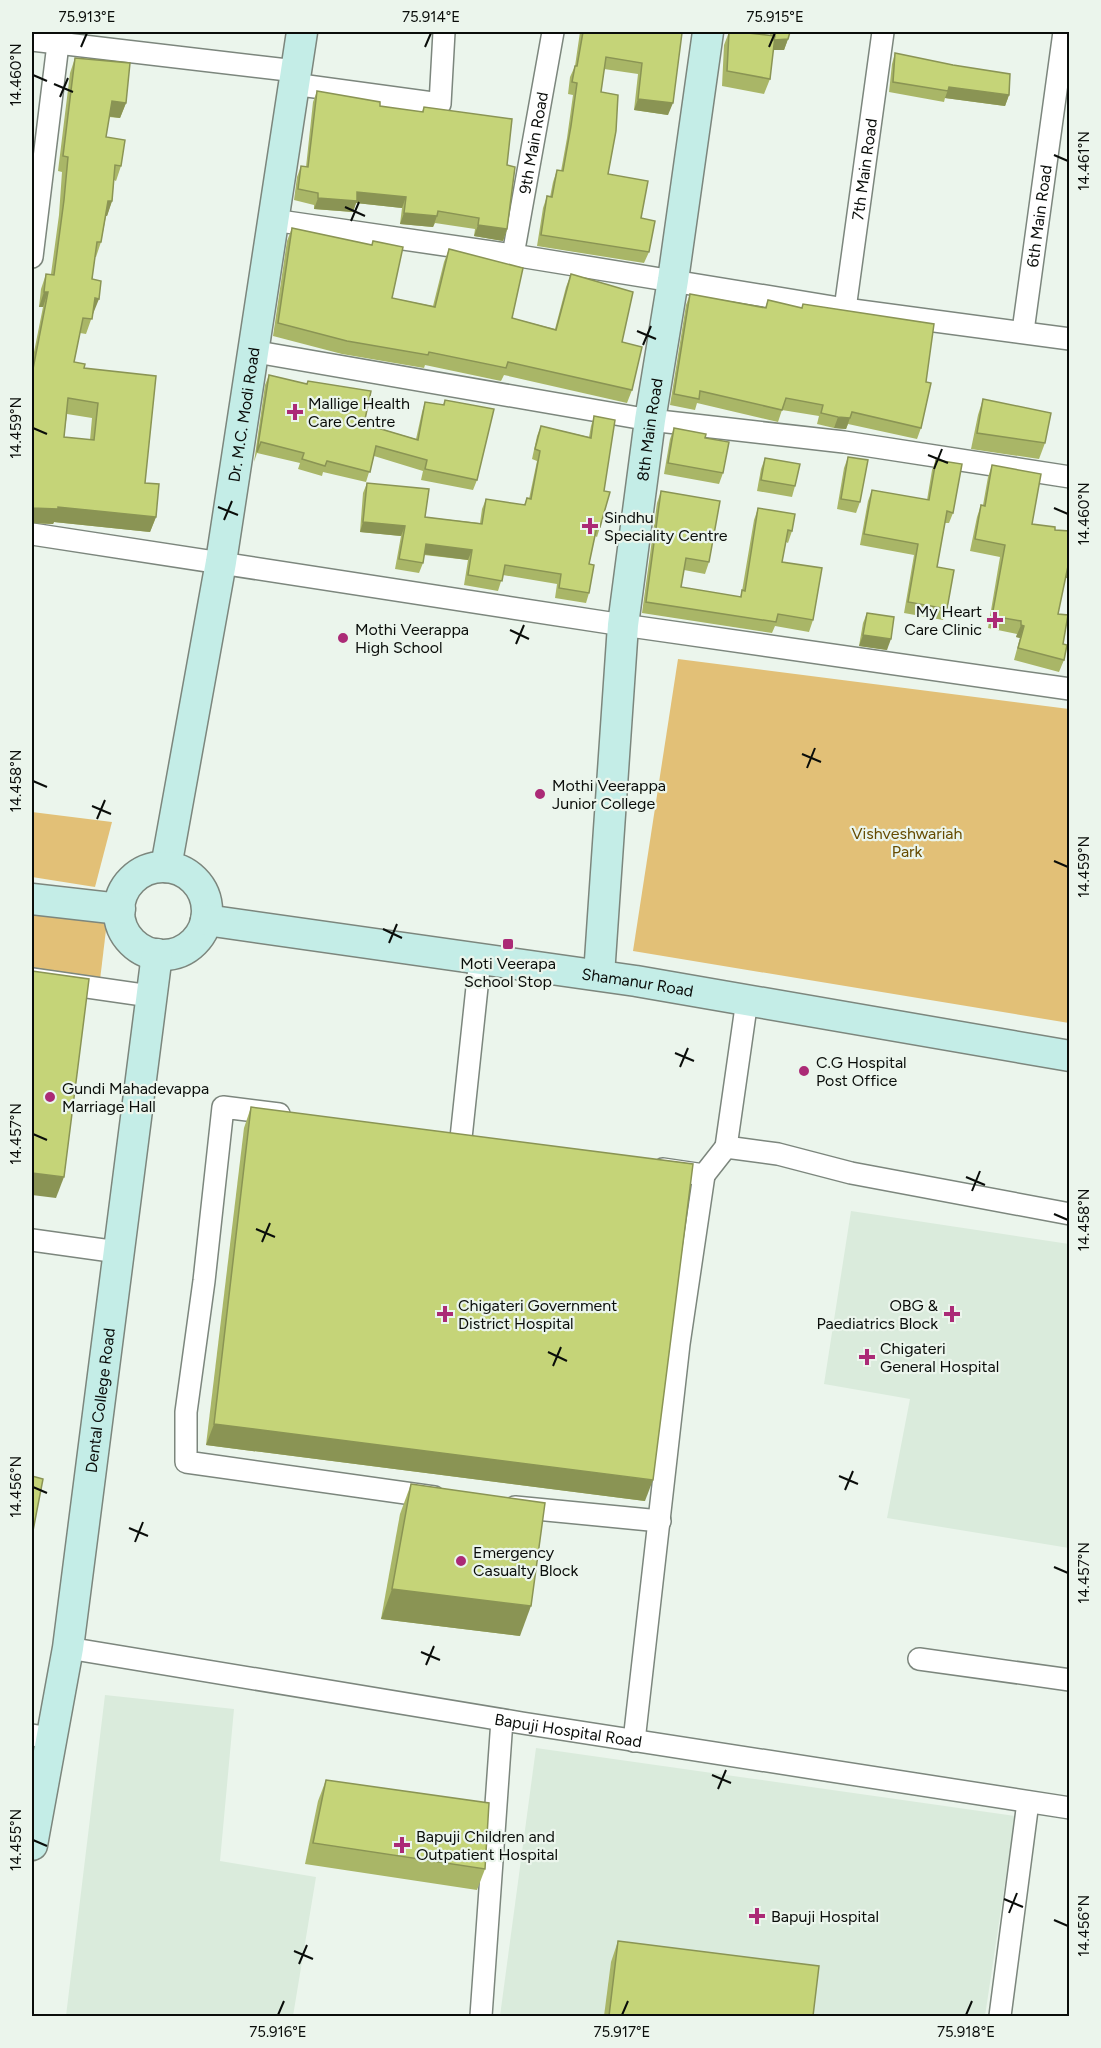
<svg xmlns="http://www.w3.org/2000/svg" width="1101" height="2048" viewBox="0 0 1101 2048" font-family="Figtree,sans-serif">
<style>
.built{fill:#daebdc}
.green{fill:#e2c077}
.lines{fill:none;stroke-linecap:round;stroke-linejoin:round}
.street-casing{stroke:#7c867d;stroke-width:24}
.secondary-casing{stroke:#7c867d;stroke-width:33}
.street{stroke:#fff;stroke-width:21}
.secondary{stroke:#c4ede7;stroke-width:30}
.wall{fill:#a9b667;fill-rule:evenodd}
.shaded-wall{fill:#8a9454}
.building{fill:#c5d478;stroke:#8a9454;stroke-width:1.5;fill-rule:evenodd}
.ticks{fill:none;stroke:#0a0d0a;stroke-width:2}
.poi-dot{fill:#ab2a76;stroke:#ebf5ec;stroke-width:2}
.labels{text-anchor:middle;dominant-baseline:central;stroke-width:4.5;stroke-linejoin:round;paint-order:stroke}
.street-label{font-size:16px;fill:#0a0d0a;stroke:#ebf5ec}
.poi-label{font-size:16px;fill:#0a0d0a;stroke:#ebf5ec;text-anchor:start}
.park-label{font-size:16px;fill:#664b00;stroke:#ebf5ec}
.neatline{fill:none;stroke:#0a0d0a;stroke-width:2}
.ticks-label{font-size:15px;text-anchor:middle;fill:#0a0d0a}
</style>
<rect width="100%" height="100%" fill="#ebf5ec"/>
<g class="built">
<path d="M851,1211L1069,1244V1548L887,1518L910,1399L824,1384Z"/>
<path d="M105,1695L234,1709L220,1861L316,1877L293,2016H66Z"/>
<path d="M536,1748L1015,1816L985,2016H500Z"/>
</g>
<g class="green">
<path d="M678,659L1069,709V1023L633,951Z"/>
<path d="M32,812L112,822L95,887L32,877Z"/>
<path d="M32,902L108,913L100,980L32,970Z"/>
</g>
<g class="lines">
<defs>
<g id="street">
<path d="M32,40L296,71"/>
<path d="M293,84L440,104L444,32"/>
<path d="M273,220L513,255L845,309L1070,339"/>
<path id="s1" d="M513,255L553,32"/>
<path d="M32,257L58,44L62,32"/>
<path id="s2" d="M845,309L883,32"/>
<path id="s3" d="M1023,331L1064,32"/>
<path d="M251,351L650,420L844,442L1070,477"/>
<path d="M32,534L623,625L1070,689"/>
<path d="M32,979L150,996"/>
<path d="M747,1000L726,1147L778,1154L851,1173L1070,1214"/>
<path d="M279,1114L223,1107L204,1281L186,1412V1462L434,1497"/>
<path d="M461,1138L480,959"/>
<path d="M663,1169L704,1175L726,1147"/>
<path d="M32,1240L118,1252"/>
<path d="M515,1507L660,1521"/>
<path id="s4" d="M68,1648L522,1723L1070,1808"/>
<path d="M919,1659L1070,1680"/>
<path d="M32,1735L50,1738"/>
<path d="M634,1741L679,1344L704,1175"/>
<path d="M481,2016L502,1720"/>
<path d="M1000,2016L1028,1802"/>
</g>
<g id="secondary">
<path id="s5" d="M166,867L221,562L302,32"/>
<circle cx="163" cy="911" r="44"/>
<path d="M32,899L120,909"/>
<path id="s6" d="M206,920L636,981L1070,1056"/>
<path id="s7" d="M599,975L623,625L650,420L673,280L708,32"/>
<path id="s8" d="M32,1845L68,1648L157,954"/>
</g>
</defs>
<use href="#street" class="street-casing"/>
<use href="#secondary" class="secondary-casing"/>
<use href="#street" class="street"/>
<use href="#secondary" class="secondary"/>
</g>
<g class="wall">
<path d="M580,32H675L668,115L634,110L638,74L604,69L601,92L608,174L641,218L649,252L644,263L537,246L543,208L547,196L550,197L553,182L557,170L561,171L567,138L573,95L568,94L570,77L575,66Z"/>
<path d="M729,32L770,35V32H790L788,39L784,50H773L770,79L764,94L722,86L724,45Z"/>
<path d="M895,53L1009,95L1005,106L945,98L944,102L889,92L892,64Z"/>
<path d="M75,58L126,103L120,118L109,117L106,137L121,166L116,181L114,180L112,201L107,216H106L101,242L96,257H95L92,279L93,314L86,334L80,333L74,362L84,368L145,483L156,517L150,532L54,522L53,524L32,523V362L43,307H39L41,289L46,274H51L59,215L62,172L58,171L70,73ZM67,414L92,418L90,440L64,437Z"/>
<path d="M317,91L380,106L422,112L424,107L507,165V229L503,241L474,236L475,229L435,223L433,227L400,224L402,208L356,203L353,212L314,209V205L294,200L297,177L301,166L306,167L313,102Z"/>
<path d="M292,228L372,245L373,241L392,298L433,306L444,262L449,249L512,318L555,329L566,287L571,274L622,342L632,390L627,403L504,375L501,381L425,365L424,368L342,354L273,336L287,241Z"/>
<path d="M690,294L765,308L768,300L802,308L803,304L926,382L921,428L917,439L848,424L846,429L834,428L817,424L819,416L782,410L778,422L697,403L695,410L670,405L686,305Z"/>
<path d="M269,375L307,384L308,381L364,424L416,439L422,412L425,402L443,405L445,400L477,480L473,490L421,480L423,471L374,456L366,482L323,472L322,476L298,469L300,463L257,453L254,462L265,385Z"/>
<path d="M983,399L1045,443L1039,459L971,449L978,415Z"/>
<path d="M594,416L604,491L600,527L597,537L595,536L589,564V593L586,603L555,598L557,584L503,575L498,591L464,585L468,560L424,555L423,563L419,573L395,569L401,536L360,532L363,493L367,483L425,517L480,523L482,509L486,499L524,505L527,498L529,499L537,461L532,459L537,436L541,426L589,437L591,426Z"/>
<path d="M674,428L705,438L723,473L719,484L664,474L670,439Z"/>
<path d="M848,457L860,502L856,513L837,509L844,468Z"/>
<path d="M765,458L795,486L792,497L757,491L761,469Z"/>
<path d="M936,460L953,513L949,523H945L937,567L947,609L943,620L904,613L914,555L860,545L868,501L872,490L927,500L932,470Z"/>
<path d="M992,465L1032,524L1055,530L1065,578L1058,614L1063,644L1064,660L1059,672L1014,660L1020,638L1016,637L1017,634L988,628L1000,557L970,551L977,517L981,505H983L988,477Z"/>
<path d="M661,491L709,562L705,574L684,570L681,587L740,597L742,591L754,520L758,508L792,531L788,543L786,542L782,562L813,620L809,632L775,626L772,633L642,613L657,503Z"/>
<path d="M867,613L887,650L859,646L863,623Z"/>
<path d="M251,1107L645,1501L206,1445L244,1128Z"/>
<path d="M411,1484L520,1636L381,1619L400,1514Z"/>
<path d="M326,1780L485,1869L477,1890L305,1864L318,1801Z"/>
<path d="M618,1941L813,2016H604L611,1962Z"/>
</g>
<g class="shaded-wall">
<path d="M74,32H94L93,34Z"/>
<path d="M788,39L784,50H769L773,40Z"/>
<path d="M949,87L1009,95L1005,106L945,98Z"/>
<path d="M638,99L673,103L668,115L634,110Z"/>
<path d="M112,101L126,103L120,118L106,116Z"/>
<path d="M357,192L406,197L402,208L356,203L353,212L314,209L318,198Z"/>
<path d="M108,201H112L107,216L103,215Z"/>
<path d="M404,213L437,216L433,227L400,224Z"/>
<path d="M478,225L507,229L503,241L474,236Z"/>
<path d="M44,292H48L43,307H39Z"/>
<path d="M95,298L99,299L93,314L89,313Z"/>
<path d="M838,417L850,418L846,429L834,428Z"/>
<path d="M58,507L156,517L150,532L54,522L53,524L32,523V508Z"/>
<path d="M363,522L405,526L401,536L360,532Z"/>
<path d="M426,544L472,550L468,560L422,554Z"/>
<path d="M1068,566H1070V578H1064Z"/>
<path d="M1021,625L1024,626L1020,638L1016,637Z"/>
<path d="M863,635L891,639L887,650L859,646Z"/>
<path d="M32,1173L64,1177L56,1198L32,1195Z"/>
<path d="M214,1424L653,1480L645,1501L206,1445Z"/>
<path d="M392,1589L531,1606L520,1636L381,1619Z"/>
</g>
<g class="building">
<path d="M583,32H675L682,33L673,103L638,99L642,63L606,57L601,92L618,95L616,131L608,174L648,181L641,218L655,221L649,252L541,235L547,196L552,197L557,170L563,171L571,126L577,83L572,82L575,66H577Z"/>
<path d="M729,32H739L775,36L770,79L727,71Z"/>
<path d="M774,32H790L788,39L774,40L775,36L773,35Z"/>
<path d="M895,53L953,65L1010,74L1009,95L949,87L948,91L893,82Z"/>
<path d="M75,58L130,63L126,103L112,101L106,137L125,140L121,166L115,165L112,201H108L101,242H97L92,279L101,281L99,299L95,298L92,319L83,318L74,362L85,364L84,368L156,376L145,483L159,484L156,517L58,507V509L32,508V374L48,292H44L46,274L54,275L64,200L68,157L63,156ZM68,398L98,403L94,440L64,437Z"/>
<path d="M317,91L380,102V106L423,112L424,107L512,119L507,165L515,167L507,229L478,225L479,218L438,211L437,216L404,213L406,197L357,192V201L318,198V193L298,189L301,166L308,167Z"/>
<path d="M292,228L372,245L373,241L403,247L392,298L435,307L449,249L523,268L512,318L556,330L571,274L633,292L622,342L642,347L632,390L508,362L506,368L429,352L428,355L347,341L278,323Z"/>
<path d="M690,294L766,308L768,300L802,308L803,304L934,324L926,382L931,383L921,428L852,412L850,418L838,417L821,413L823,405L786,398L782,410L700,391L699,399L674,394Z"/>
<path d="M269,375L307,384L308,381L371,391L364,424L418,440L425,402L444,405L445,400L494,409L477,480L425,469L427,460L376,446L370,472L327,461L325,466L302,459L304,453L261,442L257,452Z"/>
<path d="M983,399L1051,413L1045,443L977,433Z"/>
<path d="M594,416L615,420L604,491L610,492L600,527L597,526L589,564L594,565L589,593L559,588L561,574L505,565L502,581L468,575L472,550L426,544L423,563L399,559L405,526L363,522L367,483L429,489L425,517L482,524L486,499L525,505L527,498L531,499L540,451L535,449L541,426L591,438Z"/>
<path d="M674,428L706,434L705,438L729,442L723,473L668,463Z"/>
<path d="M848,457L868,460L860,502L841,499Z"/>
<path d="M765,458L800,464L795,486L761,480Z"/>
<path d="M936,460L962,464L953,513L947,511L937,567L954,570L947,609L908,602L918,544L864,534L872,490L929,500Z"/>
<path d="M992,465L1041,474L1032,524L1055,527V530L1070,531V566H1068L1058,614L1068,615L1063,644L1067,645L1064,660L1018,648L1024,626L1021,625V621L992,616L1005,545L975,539L981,505L985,506Z"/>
<path d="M661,491L720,501L709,562L686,558L681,587L741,597L742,590L745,591L758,508L795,514L792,531L788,530L782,562L822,568L813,620L778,614L776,622L646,602Z"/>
<path d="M867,613L894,617L891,639L863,635Z"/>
<path d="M32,971L89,979L64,1177L32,1173Z"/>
<path d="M251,1107L693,1164L653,1480L214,1424Z"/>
<path d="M32,1476L43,1479L32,1536Z"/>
<path d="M411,1484L545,1503L531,1606L392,1589Z"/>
<path d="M326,1780L489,1803L485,1869L313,1843Z"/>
<path d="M618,1941L819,1966L813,2016H609Z"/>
</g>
<path class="ticks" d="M81,47L87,33M425,47L431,33M769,47L775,33M33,75L47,81M54,84L73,92M60,97L68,78M1054,155L1068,161M345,207L365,216M351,221L359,202M637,331L656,339M643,345L651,326M33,428L47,434M928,455L948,463M934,469L942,449M218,507L238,515M1054,508L1068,514M224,520L232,501M510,630L529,639M516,644L524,625M802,754L821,762M807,768L815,748M33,781L47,787M92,806L111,814M97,819L105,800M1054,861L1068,867M383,929L402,938M389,943L397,924M675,1053L694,1061M680,1067L688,1048M33,1134L47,1140M966,1177L985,1185M972,1191L980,1171M1054,1214L1068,1220M256,1229L275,1237M262,1242L270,1223M548,1352L567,1361M553,1366L561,1347M839,1476L858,1484M33,1487L47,1493M845,1490L853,1471M129,1528L148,1536M135,1542L143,1522M1054,1567L1068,1573M421,1652L440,1660M426,1665L434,1646M712,1775L731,1783M718,1789L726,1770M33,1840L47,1846M1004,1899L1023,1907M1009,1913L1017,1893M1054,1920L1068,1926M294,1951L313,1959M299,1964L307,1945M278,2015L284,2001M622,2015L628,2001M966,2015L972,2001"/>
<g class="poi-dot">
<path d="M292 403h6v6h6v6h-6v6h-6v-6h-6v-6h6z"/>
<path d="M587 517h6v6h6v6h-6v6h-6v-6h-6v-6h6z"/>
<path d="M992 611h6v6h6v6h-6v6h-6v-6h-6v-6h6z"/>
<circle cx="343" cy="638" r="6"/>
<circle cx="540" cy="794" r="6"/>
<rect x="502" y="938" width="12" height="12" rx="3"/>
<circle cx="804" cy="1071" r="6"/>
<circle cx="50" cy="1097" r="6"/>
<path d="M442 1305h6v6h6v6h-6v6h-6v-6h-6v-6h6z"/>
<path d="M949 1305h6v6h6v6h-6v6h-6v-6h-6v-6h6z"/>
<path d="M864 1348h6v6h6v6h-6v6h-6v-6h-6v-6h6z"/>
<circle cx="461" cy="1561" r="6"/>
<path d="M399 1836h6v6h6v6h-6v6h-6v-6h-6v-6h6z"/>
<path d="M754 1907h6v6h6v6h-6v6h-6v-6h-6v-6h6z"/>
</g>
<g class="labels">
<g class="street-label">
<text stroke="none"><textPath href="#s1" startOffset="114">9th Main Road</textPath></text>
<text stroke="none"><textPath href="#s2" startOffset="141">7th Main Road</textPath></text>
<text stroke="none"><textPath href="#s3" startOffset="116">6th Main Road</textPath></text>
<text stroke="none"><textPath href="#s5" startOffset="459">Dr. M.C. Modi Road</textPath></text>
<text stroke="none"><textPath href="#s7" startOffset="548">8th Main Road</textPath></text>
<text stroke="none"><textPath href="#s6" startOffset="436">Shamanur Road</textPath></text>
<text stroke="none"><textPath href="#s8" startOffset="450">Dental College Road</textPath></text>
<text stroke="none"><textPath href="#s4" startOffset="507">Bapuji Hospital Road</textPath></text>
</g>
<g class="poi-label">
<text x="308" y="403">Mallige Health<tspan x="308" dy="18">Care Centre</tspan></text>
<text x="604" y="517">Sindhu<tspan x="604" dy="18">Speciality Centre</tspan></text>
<text x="982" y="611" text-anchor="end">My Heart<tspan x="982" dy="18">Care Clinic</tspan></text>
<text x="355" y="629">Mothi Veerappa<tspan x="355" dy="18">High School</tspan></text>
<text x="552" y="785">Mothi Veerappa<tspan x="552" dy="18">Junior College</tspan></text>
<text x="508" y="963" text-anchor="middle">Moti Veerapa<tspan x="508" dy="18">School Stop</tspan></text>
<text x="816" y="1062">C.G Hospital<tspan x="816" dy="18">Post Office</tspan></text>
<text x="62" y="1088">Gundi Mahadevappa<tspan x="62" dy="18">Marriage Hall</tspan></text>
<text x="458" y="1305">Chigateri Government<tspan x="458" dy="18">District Hospital</tspan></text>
<text x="938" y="1305" text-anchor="end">OBG &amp;<tspan x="938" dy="18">Paediatrics Block</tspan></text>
<text x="880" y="1348">Chigateri<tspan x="880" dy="18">General Hospital</tspan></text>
<text x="473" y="1552">Emergency<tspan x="473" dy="18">Casualty Block</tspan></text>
<text x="416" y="1836">Bapuji Children and<tspan x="416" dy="18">Outpatient Hospital</tspan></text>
<text x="771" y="1916">Bapuji Hospital</text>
</g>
<g class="park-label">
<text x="907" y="833">Vishveshwariah<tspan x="907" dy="18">Park</tspan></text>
</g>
</g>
<rect width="1101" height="2048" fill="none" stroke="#ebf5ec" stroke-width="66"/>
<rect x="33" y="33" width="1035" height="1982" class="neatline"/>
<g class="ticks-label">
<text x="87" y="22">75.913°E</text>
<text x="431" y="22">75.914°E</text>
<text x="775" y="22">75.915°E</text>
<text transform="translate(16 75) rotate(-90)" y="5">14.460°N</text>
<text transform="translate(1084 161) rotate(-90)" y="5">14.461°N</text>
<text transform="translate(16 428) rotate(-90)" y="5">14.459°N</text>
<text transform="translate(1084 514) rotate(-90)" y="5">14.460°N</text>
<text transform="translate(16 781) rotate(-90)" y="5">14.458°N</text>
<text transform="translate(1084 867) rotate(-90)" y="5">14.459°N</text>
<text transform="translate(16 1134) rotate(-90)" y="5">14.457°N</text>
<text transform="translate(1084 1220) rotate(-90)" y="5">14.458°N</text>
<text transform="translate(16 1487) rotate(-90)" y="5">14.456°N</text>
<text transform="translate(1084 1573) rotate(-90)" y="5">14.457°N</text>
<text transform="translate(16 1840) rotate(-90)" y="5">14.455°N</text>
<text transform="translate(1084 1926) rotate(-90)" y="5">14.456°N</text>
<text x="278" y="2037">75.916°E</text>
<text x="622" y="2037">75.917°E</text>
<text x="966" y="2037">75.918°E</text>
</g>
</svg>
